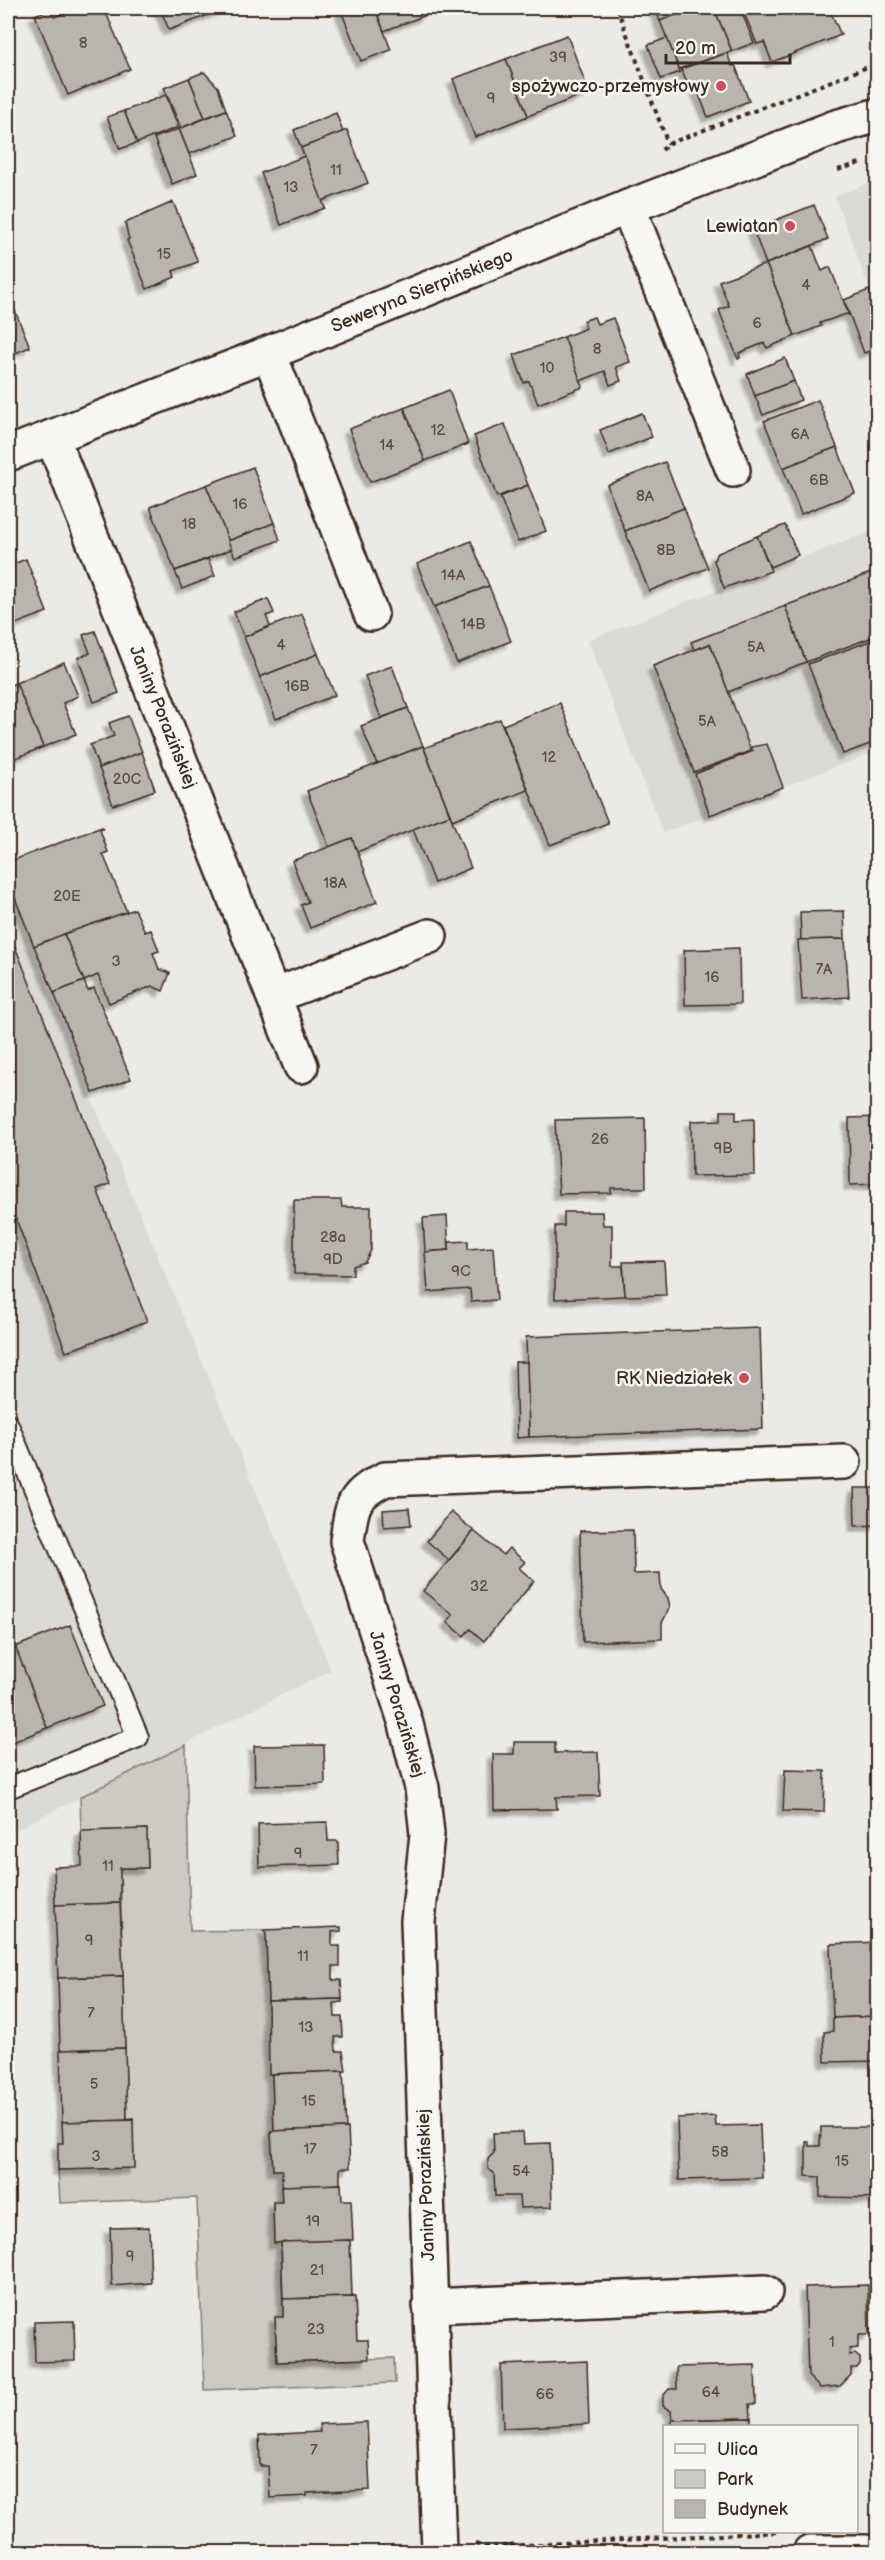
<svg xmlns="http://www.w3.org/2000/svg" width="885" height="2560" viewBox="0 0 885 2560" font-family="'Balsamiq Sans',sans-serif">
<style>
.built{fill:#dcdad4}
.green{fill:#cdcac4;stroke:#847a71;stroke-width:1.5}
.building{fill:#bab4ae;stroke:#3b2a1e;stroke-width:1.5;filter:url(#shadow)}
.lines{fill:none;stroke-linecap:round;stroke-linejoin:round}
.service-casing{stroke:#3b2a1e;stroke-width:24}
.minor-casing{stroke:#3b2a1e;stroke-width:38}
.path{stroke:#3b2a1e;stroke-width:4;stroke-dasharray:4.5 4.5;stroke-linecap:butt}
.service{stroke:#f6f6f2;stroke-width:20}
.minor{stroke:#f6f6f2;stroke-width:33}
.poi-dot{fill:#d1495b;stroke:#f6f6f2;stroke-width:2}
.labels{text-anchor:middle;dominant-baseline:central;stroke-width:5;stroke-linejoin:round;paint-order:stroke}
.number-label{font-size:15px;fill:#5b4c42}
.poi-label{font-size:18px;fill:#3b2a1e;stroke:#f6f6f2;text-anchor:end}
.street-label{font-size:18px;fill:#3b2a1e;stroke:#f6f6f2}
</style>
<defs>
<filter id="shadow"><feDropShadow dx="-5.5" dy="5.5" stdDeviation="1.5" flood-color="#0004"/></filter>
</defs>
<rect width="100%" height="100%" fill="#ebeae5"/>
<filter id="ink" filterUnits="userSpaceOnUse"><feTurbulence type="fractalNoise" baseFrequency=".0167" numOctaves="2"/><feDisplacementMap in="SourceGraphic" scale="12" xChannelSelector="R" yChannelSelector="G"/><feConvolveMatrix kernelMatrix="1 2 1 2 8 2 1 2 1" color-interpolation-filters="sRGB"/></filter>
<g filter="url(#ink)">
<g class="built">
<path d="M877,179V309L835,197Z"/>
<path d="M877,529V751L663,833L588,640Z"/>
<path d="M8,880L91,1097L331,1670L8,1834Z"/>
</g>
<path class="green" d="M186,1745L190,1931L264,1930L266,1934L270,2070L269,2073L272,2074L274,2131H271L273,2170H282V2202L273,2203L274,2242H281L283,2317L275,2318L277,2362L394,2358L395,2383L204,2390L197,2198L60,2203L58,2170L134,2167L133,2119H127L120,1868H148L147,1829L81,1831L80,1797Z"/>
<g class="building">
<path d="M79,8H104L130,69L68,95L35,15L51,9L54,17Z"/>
<path d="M160,8H220L221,10L169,30Z"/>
<path d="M340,8H375L391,50L361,61Z"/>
<path d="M375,8H435L425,12L426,15L384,31Z"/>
<path d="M655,8H694L660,21Z"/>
<path d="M694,8H714L732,51L679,69L660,21Z"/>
<path d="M714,8H740L754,43L732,51Z"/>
<path d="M742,8H829L841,35L772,62L764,42L757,44Z"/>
<path d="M567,35L589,92L528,116L506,59Z"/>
<path d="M667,38L680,72L661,79L648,45Z"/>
<path d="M727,53L732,66L735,65L749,101L708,117L694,82L688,85L681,69Z"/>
<path d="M506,59L528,116L475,137L453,79Z"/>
<path d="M204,72L218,87L226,110L205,118L189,78Z"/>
<path d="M189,78L205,118L181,128L164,88Z"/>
<path d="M166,95L178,127L137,143L124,111Z"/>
<path d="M226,110L237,136L189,154L179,129Z"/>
<path d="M124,111L137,143L120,149L107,117Z"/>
<path d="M336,113L343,132L301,148L294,130Z"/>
<path d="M179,129L197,174L172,184L154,138Z"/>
<path d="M347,130L368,183L322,201L301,148Z"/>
<path d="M305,156L325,208L281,225L261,173Z"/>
<path d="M173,202L198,262L173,271L175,277L147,289L127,240L129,239L125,223Z"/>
<path d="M814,205L828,239L766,264L753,229Z"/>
<path d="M812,246L822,271L830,267L849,315L846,314L820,323L821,326L795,336L766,264Z"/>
<path d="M766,264L795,336L767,348L764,343L739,353L740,358L738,359L719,310L729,306L719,281Z"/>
<path d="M869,290L878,312V348L864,353L844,300Z"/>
<path d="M11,301L30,347L8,356V302Z"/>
<path d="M594,317L597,324L613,318L630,362L616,367L621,381L610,385L605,371L580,381L564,337L586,328L583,321Z"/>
<path d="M564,337L583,387L538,404L529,381L524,383L514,355Z"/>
<path d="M785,358L794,381L755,396L747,374Z"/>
<path d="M794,381L801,400L763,415L755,396Z"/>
<path d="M449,390L468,444L425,461L404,408Z"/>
<path d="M818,400L837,447L783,468L764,421Z"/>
<path d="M404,408L425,461L370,482L349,429Z"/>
<path d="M642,413L652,437L609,454L600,430Z"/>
<path d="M505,424L528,485L497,497L474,436Z"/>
<path d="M837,447L855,493L801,514L783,468Z"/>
<path d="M665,462L684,508L625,531L607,485Z"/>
<path d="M253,467L274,523L228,541L206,485Z"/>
<path d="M206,485L232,549L175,571L150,507Z"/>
<path d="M528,485L546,531L518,542L500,497Z"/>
<path d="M684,508L708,568L649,591L625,531Z"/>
<path d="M274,523L280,540L235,557L228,541Z"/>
<path d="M785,525L798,555L770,567L757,536Z"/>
<path d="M757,536L771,571L724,588L714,561L716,554Z"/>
<path d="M471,541L489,586L434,607L417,564Z"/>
<path d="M26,559L47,612L8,627V566Z"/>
<path d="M208,559L215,576L182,589L175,571Z"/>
<path d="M878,570V635L806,662L785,606Z"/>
<path d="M489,586L511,641L457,663L434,607Z"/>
<path d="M268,599L274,613L266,616L270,626L244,637L234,612Z"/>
<path d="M785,606L806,662L728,692L710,644L694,650L691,642Z"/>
<path d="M302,614L318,654L260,677L244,637Z"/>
<path d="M95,631L119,693L94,702L78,658L90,653L83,635Z"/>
<path d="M878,638V741L843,754L808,664Z"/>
<path d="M710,644L751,751L694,772L653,666Z"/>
<path d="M318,654L335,695L276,719L260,677Z"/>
<path d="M64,662L78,696L63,703L76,734L43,747L16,683Z"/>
<path d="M392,666L408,708L381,718L365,676Z"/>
<path d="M16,683L43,747L9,761L8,686Z"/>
<path d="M560,703L608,823L550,845L503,725Z"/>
<path d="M408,708L423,746L377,764L361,726Z"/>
<path d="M128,716L142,752L99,768L90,745L114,736L109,723Z"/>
<path d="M500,719L528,790L452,820L424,748Z"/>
<path d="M767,744L783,787L710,815L695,774L753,751L751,747Z"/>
<path d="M423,746L450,815L357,852L352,838L329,847L307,791Z"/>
<path d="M142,752L155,790L113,805L99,768Z"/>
<path d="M450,815L471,868L434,883L413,829Z"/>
<path d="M102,827L103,829L100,830L108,852L103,854L127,912L34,946L8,880V862Z"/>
<path d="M352,838L377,902L310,928L301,905L308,902L292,861Z"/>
<path d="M135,909L145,932L151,930L159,951L153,953L159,969L170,973L163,991L152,986L109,1003L98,975L84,981L64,934Z"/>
<path d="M844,911L845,939L801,940L800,912Z"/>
<path d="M8,929L110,1184L97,1189L147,1321L66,1352L16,1219L8,1222Z"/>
<path d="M64,934L84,981L54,993L34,946Z"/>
<path d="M845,939L849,997L802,1000L798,940Z"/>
<path d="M739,948L740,1004L685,1005L684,950Z"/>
<path d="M84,981L88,991L94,988L131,1079L93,1093L54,993Z"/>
<path d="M721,1111H736V1120L754,1119L755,1175L692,1176L691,1121L721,1120Z"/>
<path d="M878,1117V1184L850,1185L849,1118Z"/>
<path d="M645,1118L646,1188H611V1193L559,1194L555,1120Z"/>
<path d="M294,1200H341L342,1207H371V1250L365,1262L353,1266V1275L294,1274Z"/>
<path d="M564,1212H602L603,1225H612V1266H623L625,1296L555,1299V1226H564Z"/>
<path d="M447,1216L449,1250L425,1252L423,1218Z"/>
<path d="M468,1241V1249L493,1247L497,1300L471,1302L470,1289L428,1292L425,1252L449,1250V1242Z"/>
<path d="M664,1261L666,1295L625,1296L623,1262Z"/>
<path d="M760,1328L763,1429L529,1437L526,1337Z"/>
<path d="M515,1362H527L529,1437L517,1438Z"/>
<path d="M854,1488H878V1525L855,1526Z"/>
<path d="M409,1508L411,1525L384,1527L383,1510Z"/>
<path d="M451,1512L474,1531L449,1560L427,1541Z"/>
<path d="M633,1530L634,1574L660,1573L661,1589L668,1598L670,1607L662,1623V1639L583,1642L580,1531Z"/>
<path d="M474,1531L503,1555L509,1548L525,1562L519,1568L534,1581L484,1641L470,1629L464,1636L447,1622L453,1615L423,1591Z"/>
<path d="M70,1625L103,1706L47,1728L15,1647Z"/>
<path d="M8,1628L47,1728L8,1744Z"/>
<path d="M514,1742H555V1753L598,1752L600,1796L556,1797L557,1809L494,1810L493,1754H514Z"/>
<path d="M324,1745L325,1784L255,1786L254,1746Z"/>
<path d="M785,1770L825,1771L824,1812L783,1811Z"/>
<path d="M327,1822L328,1841H338L339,1865L259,1867L258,1824Z"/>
<path d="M147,1829L148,1868H120V1903L55,1905L54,1867L82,1866L81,1831Z"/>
<path d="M120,1903L123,1976L58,1978L55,1905Z"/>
<path d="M341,1927V1931L332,1932V1946H340V1966H333V1980H341L342,1999L268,2001L266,1934L264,1930Z"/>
<path d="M878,1942V2016L833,2018L830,1944Z"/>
<path d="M123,1976L125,2048L60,2050L58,1978Z"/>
<path d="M342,1999V2002L334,2003L335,2017H342L343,2037H335L336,2051H343L346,2071L269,2074L268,2001Z"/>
<path d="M878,2016V2061L825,2062L824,2032L833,2031V2018Z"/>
<path d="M125,2048L127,2119L133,2118V2120L62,2122L60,2050Z"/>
<path d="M343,2071L346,2128L274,2131L272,2074Z"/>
<path d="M715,2116L716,2126L760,2125L762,2178L679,2180L677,2118Z"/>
<path d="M133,2120L134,2168L58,2170V2143H63L62,2122Z"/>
<path d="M821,2127H878V2198L820,2197V2177L806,2176V2141H809V2146H820Z"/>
<path d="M348,2128L350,2168H340V2184L282,2187V2170H273L271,2131Z"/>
<path d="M523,2132L524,2144L550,2143L552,2207L520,2208L519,2196H495L494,2173L488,2169V2159L494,2153L493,2133Z"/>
<path d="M341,2184L342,2200H351L353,2240L274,2243L273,2202H282L281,2186Z"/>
<path d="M149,2227L151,2283L112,2286L110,2228Z"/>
<path d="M350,2240L352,2297L283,2299L281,2242Z"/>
<path d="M868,2285L869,2335H858V2348L849,2349L850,2355L855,2354L860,2358V2364L857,2368H851V2375L840,2386L820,2388L808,2376L805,2287Z"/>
<path d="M355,2297L357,2340H368L369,2359L277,2362L275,2317H283V2299Z"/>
<path d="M74,2321L75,2361L35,2362L34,2322Z"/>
<path d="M587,2361L589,2424L503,2428L501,2365Z"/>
<path d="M755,2365L756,2404H750L751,2418L672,2420L671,2411L663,2406V2396L669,2389H677L676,2367Z"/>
<path d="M751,2418V2426H672V2420Z"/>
<path d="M367,2422L370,2490L307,2493V2496L270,2498L268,2466H260L259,2435L320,2432L319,2424Z"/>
</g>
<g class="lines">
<defs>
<path id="service" d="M8,1425L138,1737L8,1788"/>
<g id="minor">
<path d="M628,207L733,470"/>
<path d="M269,353L371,614"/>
<path d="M52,437L301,1066"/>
<path d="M8,454L269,353L628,207L836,127L878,115"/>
<path d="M274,996L430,936"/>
<path d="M430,2306L765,2292"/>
<path d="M439,2552L418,1921L427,1834L422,1788L406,1724L347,1541C352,1505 351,1496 385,1479L844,1462"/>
<path d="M810,2552H866"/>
</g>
</defs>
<use href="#service" class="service-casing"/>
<use href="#minor" class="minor-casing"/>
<g class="path">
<path d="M617,8L668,144"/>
<path d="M662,150L668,144L878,63"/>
<path d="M838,170L863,162"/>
<path d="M475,2544L486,2547L779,2532"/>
<path d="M389,2552L402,2550"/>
</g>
<use href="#service" class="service"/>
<use href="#minor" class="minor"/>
</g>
</g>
<g class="poi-dot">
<circle cx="721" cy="86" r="6"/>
<circle cx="790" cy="226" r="6"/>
<circle cx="744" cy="1378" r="6"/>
</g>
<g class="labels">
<g class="number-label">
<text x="83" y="43">8</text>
<text x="558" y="57">39</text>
<text x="491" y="98">9</text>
<text x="336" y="170">11</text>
<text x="291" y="187">13</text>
<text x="164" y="254">15</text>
<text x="806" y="285">4</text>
<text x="757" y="323">6</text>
<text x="597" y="349">8</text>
<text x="547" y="368">10</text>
<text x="438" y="430">12</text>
<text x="800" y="434">6A</text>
<text x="387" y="445">14</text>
<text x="819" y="480">6B</text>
<text x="645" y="496">8A</text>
<text x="240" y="504">16</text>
<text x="189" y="524">18</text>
<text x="666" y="550">8B</text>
<text x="453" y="575">14A</text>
<text x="473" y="624">14B</text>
<text x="281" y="645">4</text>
<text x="756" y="647">5A</text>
<text x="297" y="686">16B</text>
<text x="707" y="721">5A</text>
<text x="549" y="757">12</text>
<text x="127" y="779">20C</text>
<text x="335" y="883">18A</text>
<text x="67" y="896">20E</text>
<text x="116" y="961">3</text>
<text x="824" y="969">7A</text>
<text x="712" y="977">16</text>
<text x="600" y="1139">26</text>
<text x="723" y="1148">9B</text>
<text x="333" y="1237">28a</text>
<text x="333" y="1259">9D</text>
<text x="461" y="1271">9C</text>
<text x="479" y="1586">32</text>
<text x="298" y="1853">9</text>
<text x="108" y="1866">11</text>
<text x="89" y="1940">9</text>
<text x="303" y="1956">11</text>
<text x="91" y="2013">7</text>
<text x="306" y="2027">13</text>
<text x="94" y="2084">5</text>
<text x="309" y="2101">15</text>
<text x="310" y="2149">17</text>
<text x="720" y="2152">58</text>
<text x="96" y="2156">3</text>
<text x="842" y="2161">15</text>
<text x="521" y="2171">54</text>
<text x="313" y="2221">19</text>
<text x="130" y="2256">9</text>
<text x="317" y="2270">21</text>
<text x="316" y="2329">23</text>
<text x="832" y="2342">1</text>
<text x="711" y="2392">64</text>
<text x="545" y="2394">66</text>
<text x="314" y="2450">7</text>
</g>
<g class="poi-label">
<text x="709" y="86">spożywczo-przemysłowy</text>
<text x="778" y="226">Lewiatan</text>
<text x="732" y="1378">RK Niedziałek</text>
</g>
<g class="street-label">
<text transform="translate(422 291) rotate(-22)">Seweryna Sierpińskiego</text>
<text transform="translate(163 717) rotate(68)">Janiny Porazińskiej</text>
<text transform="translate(397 1704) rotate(73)">Janiny Porazińskiej</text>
<text transform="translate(426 2185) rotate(-92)">Janiny Porazińskiej</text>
</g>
</g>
<rect width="885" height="2560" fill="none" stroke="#f6f6f2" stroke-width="30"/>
<rect x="15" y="15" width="855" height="2530" fill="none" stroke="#3b2a1e" stroke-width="2" filter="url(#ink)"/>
<rect x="663" y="2425" width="195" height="108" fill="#f6f6f2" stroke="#aba49d" stroke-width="1.5"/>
<rect x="675" y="2444" width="30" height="9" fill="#f6f6f2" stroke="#aba49d" stroke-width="1.5"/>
<text x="717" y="2455" font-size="18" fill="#3b2a1e">Ulica</text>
<rect x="675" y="2470" width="30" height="18" fill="#cdcac4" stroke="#aba49d" stroke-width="1.5"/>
<text x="717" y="2485" font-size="18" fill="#3b2a1e">Park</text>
<rect x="675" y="2500" width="30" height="18" fill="#bab4ae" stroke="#aba49d" stroke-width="1.5"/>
<text x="717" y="2515" font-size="18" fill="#3b2a1e">Budynek</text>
<path d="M666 54v9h124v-9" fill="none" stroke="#3b2a1e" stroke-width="3"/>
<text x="675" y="54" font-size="18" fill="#3b2a1e" stroke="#f6f6f2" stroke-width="4.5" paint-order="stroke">20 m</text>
</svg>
